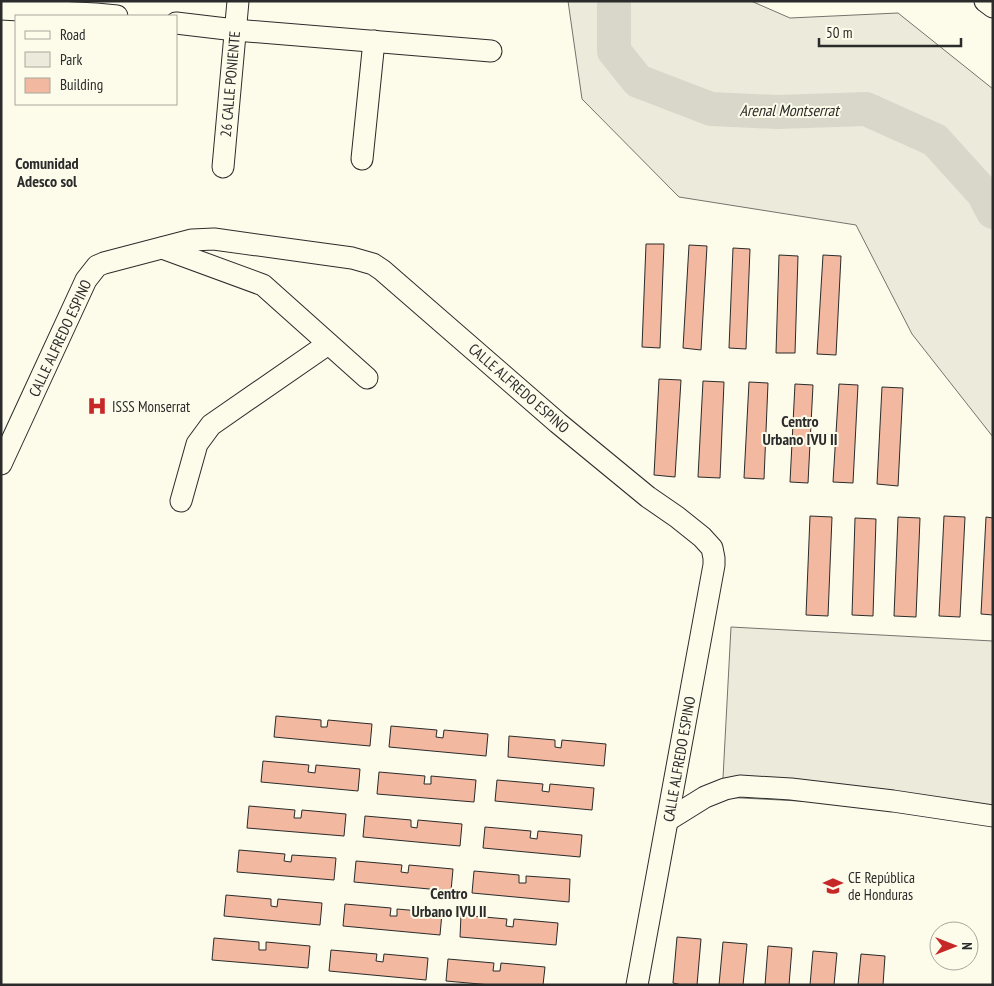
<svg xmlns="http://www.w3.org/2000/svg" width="994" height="986" viewBox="0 0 994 986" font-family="'PT Sans Narrow',sans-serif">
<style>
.green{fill:#ecebdb;stroke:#74746e}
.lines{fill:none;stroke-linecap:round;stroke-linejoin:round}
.river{stroke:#d8d7c9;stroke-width:34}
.building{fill:#f2b8a0;stroke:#2b2b2b}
.minor-casing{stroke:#2b2b2b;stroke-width:23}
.minor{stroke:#fdfbea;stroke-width:21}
.labels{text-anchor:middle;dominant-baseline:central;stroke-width:4;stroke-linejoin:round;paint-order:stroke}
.street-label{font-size:15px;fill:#2b2b2b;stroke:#fdfbea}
.poi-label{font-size:15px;fill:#2b2b2b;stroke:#fdfbea;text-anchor:start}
.water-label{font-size:16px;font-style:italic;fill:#2b2b2b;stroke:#fdfbea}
.neighbourhood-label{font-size:16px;font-weight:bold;fill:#2b2b2b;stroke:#fdfbea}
</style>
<rect width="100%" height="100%" fill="#fdfbea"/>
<g class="green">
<path d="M568,1H751L790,18L898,13L993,89V437L912,334L856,225L679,197L582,99Z"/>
<path d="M731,627L993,641V811L722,797Z"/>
</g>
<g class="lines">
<path class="river" d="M614,1V51L638,81L711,109L777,112L866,109L935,140L983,193L993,212"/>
</g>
<g class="building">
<path d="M646,244H664L660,348L642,347Z"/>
<path d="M689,245L707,246L701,350L683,348Z"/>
<path d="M733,248L750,249L746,349L729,348Z"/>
<path d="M779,255L798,256L795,353H776Z"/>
<path d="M823,255L841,256L836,355L817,354Z"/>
<path d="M659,379L681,380L675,477L654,475Z"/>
<path d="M703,381L724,382L720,478L698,477Z"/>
<path d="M749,382L768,383L764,479L744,478Z"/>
<path d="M795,384L813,385L808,483L790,482Z"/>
<path d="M839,384L858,385L853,483L833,482Z"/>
<path d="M882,387L903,388L898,486L877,484Z"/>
<path d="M810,516L832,517L828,616L806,615Z"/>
<path d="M944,516L965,517L960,617L939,616Z"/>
<path d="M898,517L920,518L916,617L894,616Z"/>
<path d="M986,517L993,518V615L981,614Z"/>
<path d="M855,518L876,519L873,616L852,615Z"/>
<path d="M276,716L321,720V727H327L328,720L372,724L370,746L274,737Z"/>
<path d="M391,726L437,730L436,737L443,738L444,730L488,734L486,756L389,747Z"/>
<path d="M509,736L555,740V747L561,748L562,740L606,744L604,766L508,757Z"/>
<path d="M263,761L309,765L308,772L315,773L316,765L360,769L358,791L261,782Z"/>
<path d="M379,772L425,776L424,784H431V776L476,780L474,802L377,794Z"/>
<path d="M497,780L543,784L542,791L549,792L550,784L594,788L592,810L495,801Z"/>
<path d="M249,806L295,810L294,818H301L302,810L346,814L344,836L247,828Z"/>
<path d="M365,816L411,820V827L417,828L418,820L462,824L460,846L363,837Z"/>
<path d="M485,827L531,831L530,838L537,839L538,831L582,835L580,857L483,848Z"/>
<path d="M239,850L285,854L284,861L291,862L292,855L336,858L334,880L237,872Z"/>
<path d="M356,861L402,865L401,872L408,873L409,865L453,869L451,891L354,882Z"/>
<path d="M474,871L519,875V883H526V876L570,879L569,902L472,893Z"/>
<path d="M226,895L271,899V906L277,907L278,899L322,903L320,925L224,916Z"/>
<path d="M345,904L391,908L390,916H397V909L442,913L440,935L343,926Z"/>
<path d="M461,915L507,919L506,926L513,927L514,919L558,923L556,945L460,937Z"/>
<path d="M677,937L701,939L697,985H682L673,983Z"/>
<path d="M214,938L259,942V950H266V942L310,946L308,968L212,960Z"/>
<path d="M723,942L747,944L743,985H719Z"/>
<path d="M768,946L792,948L789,985H765Z"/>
<path d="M331,950L377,954L376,961L383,962L384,954L428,958L426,980L329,971Z"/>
<path d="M813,951L837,953L834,985H810Z"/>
<path d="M861,954L885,956L883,985H858Z"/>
<path d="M448,959L494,963L493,971H500L501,963L545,967L543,985H491L446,981Z"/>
</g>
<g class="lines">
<defs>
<g id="minor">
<path d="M985,1L993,7"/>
<path d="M1,9L96,14L117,16"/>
<path d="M176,23L235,30L491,51"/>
<path d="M362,159L374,41"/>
<path d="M223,167L238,1"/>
<path d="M162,248L263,285L367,378"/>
<path d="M1,464L86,280L97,266L104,263L192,240L214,239L352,258L373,264L382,270L558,423L648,497L677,517L702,537L712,548L714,558V565L637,985"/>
<path d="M181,501L197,444L211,425L328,344"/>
<path d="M668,820L705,797L725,789L740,786L791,789L893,801L993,816"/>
</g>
</defs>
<use href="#minor" class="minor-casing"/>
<use href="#minor" class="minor"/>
</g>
<defs>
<symbol id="hospital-bare" viewBox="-9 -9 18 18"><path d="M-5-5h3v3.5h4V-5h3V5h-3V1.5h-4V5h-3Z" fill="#c62828" stroke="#fdfbea" stroke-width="2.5" paint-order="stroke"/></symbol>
<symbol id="school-bare" viewBox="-9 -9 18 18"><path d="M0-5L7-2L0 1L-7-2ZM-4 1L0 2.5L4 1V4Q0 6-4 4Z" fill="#c62828" stroke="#fdfbea" stroke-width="2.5" paint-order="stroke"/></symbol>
</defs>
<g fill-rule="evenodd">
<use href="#hospital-bare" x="83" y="392" width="28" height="28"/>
<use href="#school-bare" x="819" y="872" width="28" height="28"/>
</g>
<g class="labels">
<g class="street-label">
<text transform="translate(230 84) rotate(-85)">26 CALLE PONIENTE</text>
<text transform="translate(60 338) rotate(-65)">CALLE ALFREDO ESPINO</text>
<text transform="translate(519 388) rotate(41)">CALLE ALFREDO ESPINO</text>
<text transform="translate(679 759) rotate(-80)">CALLE ALFREDO ESPINO</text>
</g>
<g class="poi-label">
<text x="112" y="406">ISSS Monserrat</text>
<text x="848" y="877">CE República<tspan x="848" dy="17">de Honduras</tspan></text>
</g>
<g class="water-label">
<text x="789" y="110">Arenal Montserrat</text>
</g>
<g class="neighbourhood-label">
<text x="47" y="163">Comunidad<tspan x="47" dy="18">Adesco sol</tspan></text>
<text x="800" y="421">Centro<tspan x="800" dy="18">Urbano IVU II</tspan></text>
<text x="449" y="893">Centro<tspan x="449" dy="18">Urbano IVU II</tspan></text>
</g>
</g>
<rect width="994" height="986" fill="none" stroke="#2b2b2b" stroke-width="5"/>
<rect x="15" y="15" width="162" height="90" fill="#fdfbea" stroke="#a9a89e"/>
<rect x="25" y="31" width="25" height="8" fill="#fdfbea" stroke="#a9a89e"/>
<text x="60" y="40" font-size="15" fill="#2b2b2b">Road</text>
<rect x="25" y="52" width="25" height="15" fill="#ecebdb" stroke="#a9a89e"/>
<text x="60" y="65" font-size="15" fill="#2b2b2b">Park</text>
<rect x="25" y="78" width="25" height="15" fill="#f2b8a0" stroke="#a9a89e"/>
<text x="60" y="90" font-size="15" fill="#2b2b2b">Building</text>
<g transform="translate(954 946) rotate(90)"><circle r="24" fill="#fdfbea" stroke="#a9a89e"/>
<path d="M0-4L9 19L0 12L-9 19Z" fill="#c62828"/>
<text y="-8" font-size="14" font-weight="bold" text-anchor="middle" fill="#2b2b2b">N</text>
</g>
<path d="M819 38v8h142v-8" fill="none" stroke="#2b2b2b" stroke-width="2.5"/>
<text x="826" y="38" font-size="15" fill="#2b2b2b" stroke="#fdfbea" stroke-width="4" paint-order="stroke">50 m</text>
</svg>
